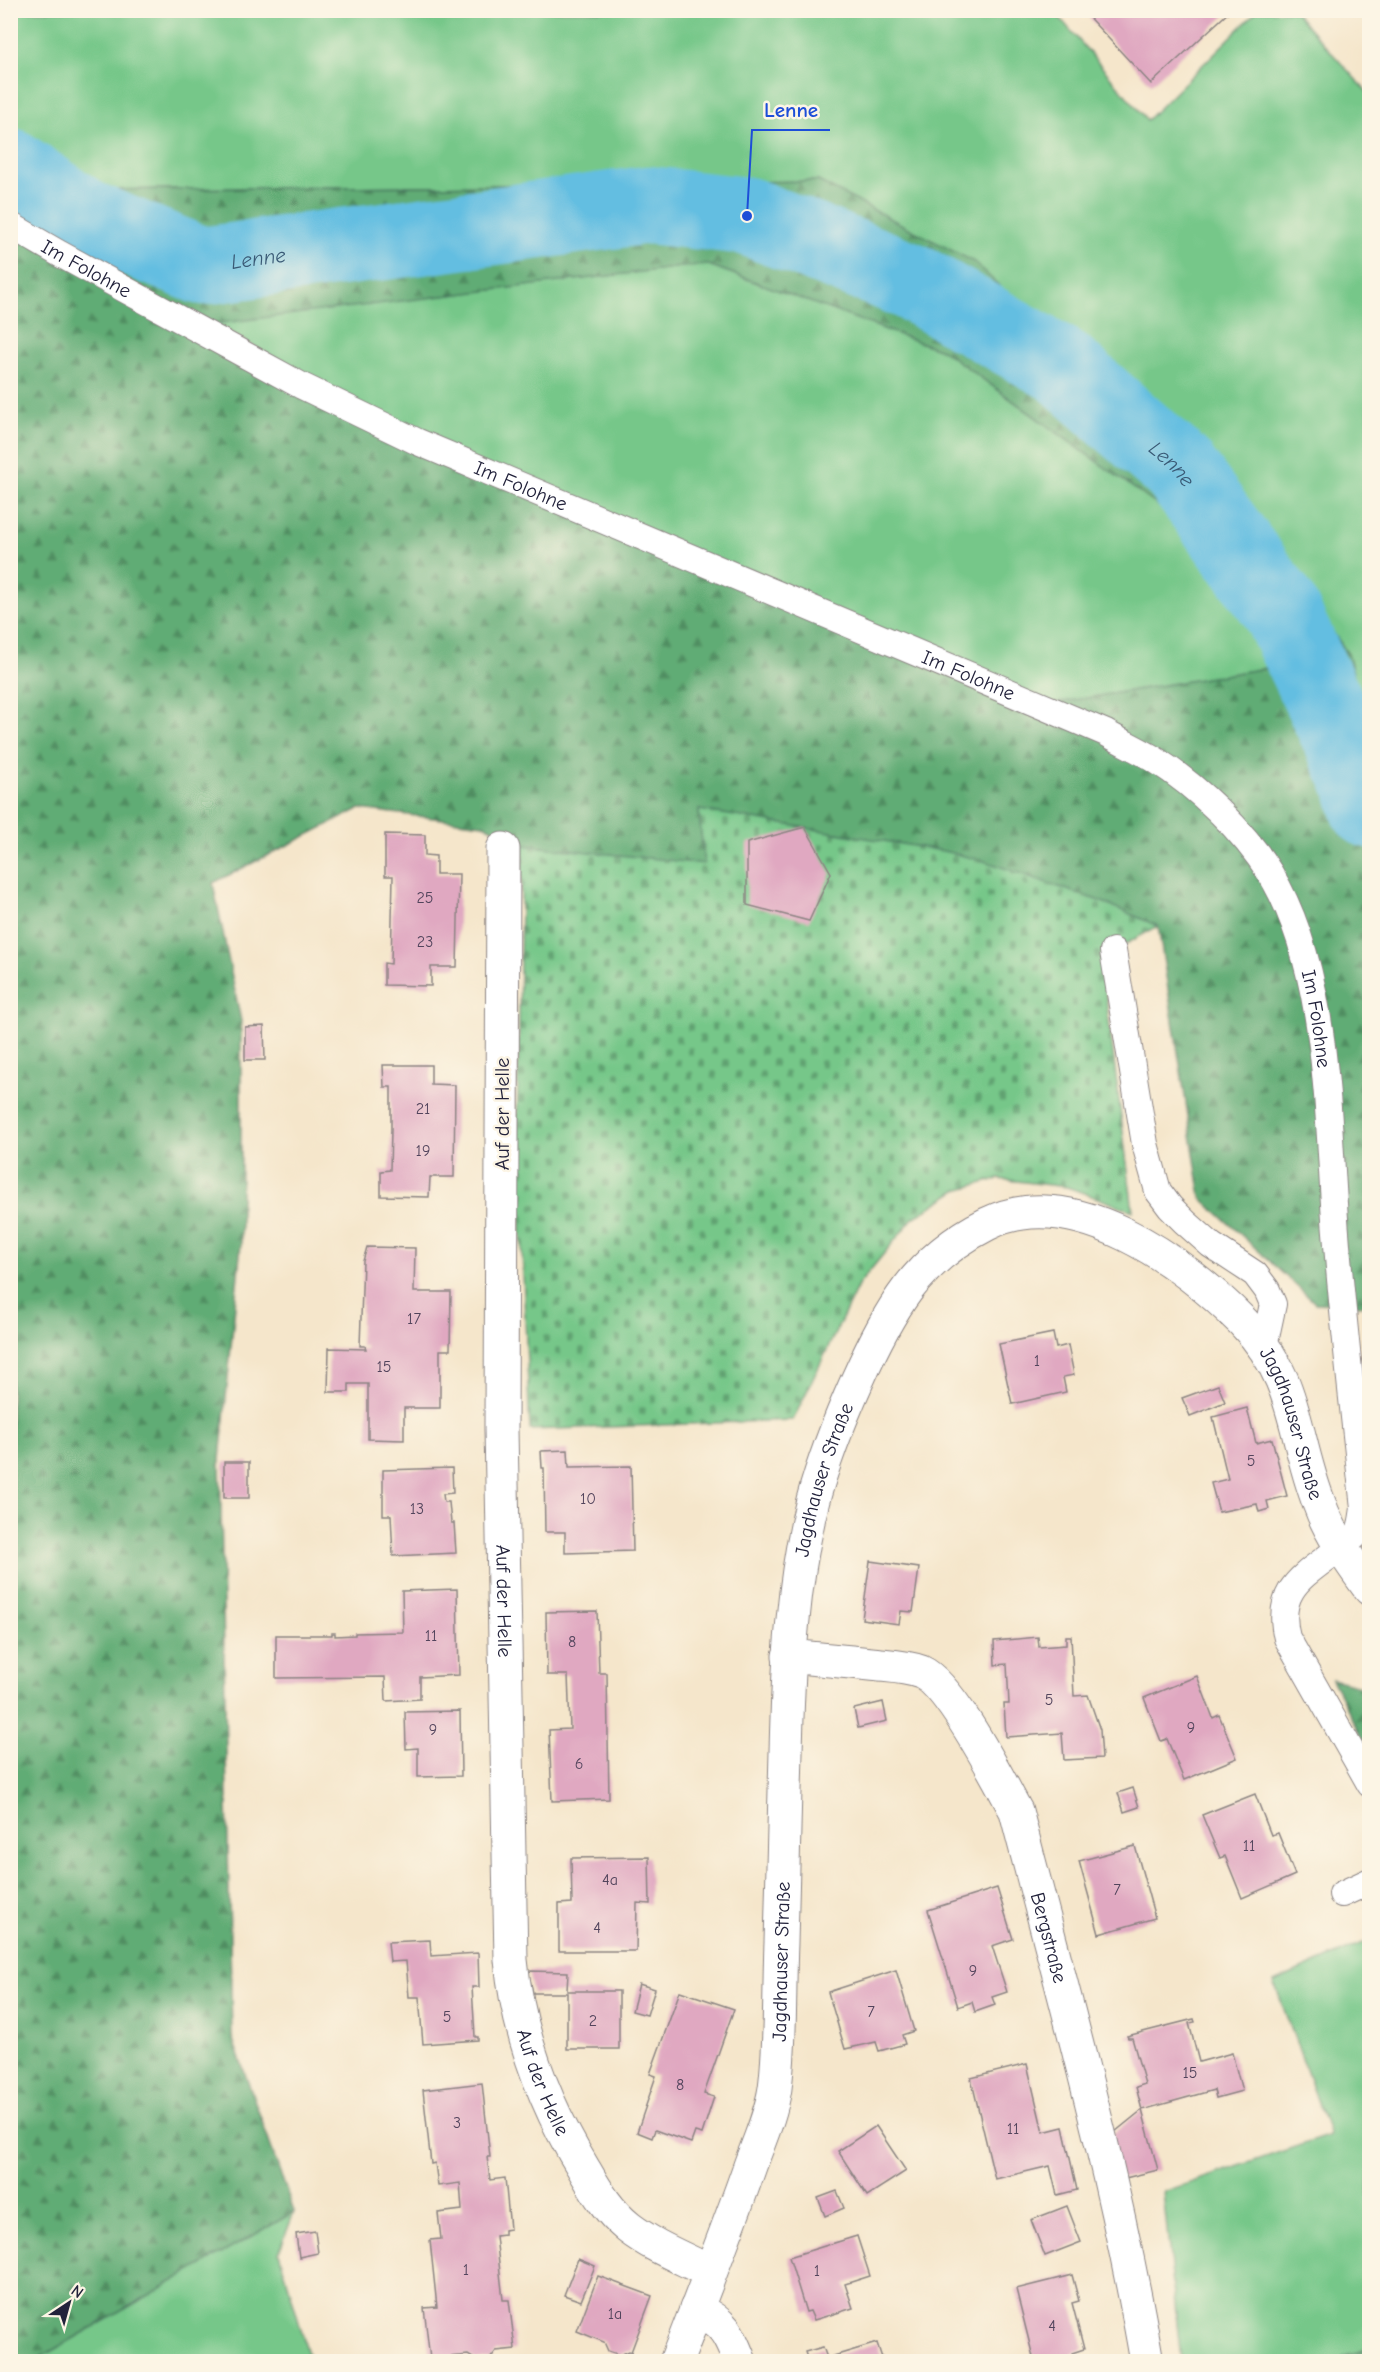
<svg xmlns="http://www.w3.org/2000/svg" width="1380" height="2372" viewBox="0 0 1380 2372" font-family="'Comic Neue',sans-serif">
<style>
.green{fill:#76c789;stroke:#4c7462;stroke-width:1.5}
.forest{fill:url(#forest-firs);stroke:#416758;stroke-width:1.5}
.cemetery{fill:url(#cemetery-stones);stroke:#4c7462;stroke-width:1.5}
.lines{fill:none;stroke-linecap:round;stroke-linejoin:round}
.river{stroke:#63bee1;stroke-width:78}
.building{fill:#e0a8c1}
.service-casing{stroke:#8c8483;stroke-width:28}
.minor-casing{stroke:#8c8483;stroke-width:35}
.service{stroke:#fff;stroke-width:26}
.minor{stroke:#fff;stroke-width:33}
.labels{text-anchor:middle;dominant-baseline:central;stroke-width:5;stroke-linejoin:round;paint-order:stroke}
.number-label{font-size:16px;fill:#52445c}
.street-label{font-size:20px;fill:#22223b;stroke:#fcf5e5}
.water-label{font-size:21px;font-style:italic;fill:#395975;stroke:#fcf5e5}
.leader{fill:none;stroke:#1d4ed8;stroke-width:2}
.callout-dot{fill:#1d4ed8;stroke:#fcf5e5;stroke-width:2}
.callout-label{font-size:21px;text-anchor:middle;font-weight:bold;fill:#1d4ed8;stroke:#fcf5e5;stroke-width:5;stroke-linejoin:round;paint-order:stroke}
</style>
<defs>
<pattern id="forest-firs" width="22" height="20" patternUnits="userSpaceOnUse" patternTransform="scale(1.5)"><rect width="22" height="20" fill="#60ac75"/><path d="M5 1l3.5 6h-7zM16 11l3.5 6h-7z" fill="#4f8c61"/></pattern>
<pattern id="cemetery-stones" width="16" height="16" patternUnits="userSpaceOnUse" patternTransform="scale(1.5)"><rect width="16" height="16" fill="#76c789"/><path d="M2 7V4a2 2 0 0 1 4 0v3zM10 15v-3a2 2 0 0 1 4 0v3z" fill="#60a171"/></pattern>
</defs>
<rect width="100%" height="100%" fill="#fcf5e5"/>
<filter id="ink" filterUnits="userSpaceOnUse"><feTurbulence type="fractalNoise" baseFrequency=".0167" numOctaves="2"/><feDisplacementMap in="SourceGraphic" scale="12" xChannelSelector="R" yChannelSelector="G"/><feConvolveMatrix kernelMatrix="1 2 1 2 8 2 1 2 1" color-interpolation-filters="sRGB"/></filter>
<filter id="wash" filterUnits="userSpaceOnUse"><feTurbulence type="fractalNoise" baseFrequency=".008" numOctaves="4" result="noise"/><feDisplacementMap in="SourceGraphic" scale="24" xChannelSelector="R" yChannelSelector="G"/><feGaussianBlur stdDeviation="1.35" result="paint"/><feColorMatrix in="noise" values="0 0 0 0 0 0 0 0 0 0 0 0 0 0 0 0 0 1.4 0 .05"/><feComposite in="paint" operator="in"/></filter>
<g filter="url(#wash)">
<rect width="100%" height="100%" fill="#f5e6cb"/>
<g class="green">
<path d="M11,11H1054L1147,120L1257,11H1294L1369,94V734L1348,654L1269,597L1278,666L1039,706L418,442L213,323L706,264L944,351L1229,556L1250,526L974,262L818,181L100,190L11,138Z"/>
<path d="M1369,1940V2348L1332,2361H1181L1163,2192L1330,2135L1274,1982Z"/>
<path d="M294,2212L279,2252L310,2361H34Z"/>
</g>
<g class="forest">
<path d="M11,138L100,190L818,181L974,262L1250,527L1229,557L944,351L706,264L213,324L302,386L1039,706L1278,666L1269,597L1296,578L1348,654L1369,734V1305L1315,1303L1201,1198L1158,926L1102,902L984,861L943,851L699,810L704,864L522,845L483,824L359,809L213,883L241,1021V1244L220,1460L232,2037L294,2212L34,2361L11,2362Z"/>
<path d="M1332,1679L1369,1688V1750Z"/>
<path d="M1369,2348V2361H1332Z"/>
</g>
<path class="cemetery" d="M699,810L943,851L984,861L1102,902L1158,926L1101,958L1133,1211L1067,1187L998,1179L957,1190L913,1218L859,1284L793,1420L530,1430L517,1139L522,845L704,864Z"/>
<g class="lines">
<path class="river" id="s1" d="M10,167L85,218L202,266L648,205L747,216L911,281L1062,366L1179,469L1278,605L1363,784L1370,809"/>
</g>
<g id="blocks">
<g class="building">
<path d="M1082,10H1231L1151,84Z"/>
<path d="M805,827L831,873L809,921L747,905V843Z"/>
<path d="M385,834L425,835V855L436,856V874H459L457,967H431V986L384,985V963L391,964L393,876H385Z"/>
<path d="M264,1026L265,1060H245V1027Z"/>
<path d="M383,1065H431V1084L455,1085L454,1177H430L429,1197L381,1196V1171L390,1170L391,1130V1087H384Z"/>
<path d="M367,1247L415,1248L414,1292H451L450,1350H440V1408H404V1440L368,1439V1384H349V1392H328L329,1348L366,1349L365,1346H360L363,1261Z"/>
<path d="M1053,1333L1056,1348L1068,1345L1074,1375L1063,1377L1066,1392L1012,1404L999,1344Z"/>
<path d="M1218,1385L1225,1402L1190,1416L1182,1398Z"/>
<path d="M1247,1408L1256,1443L1272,1439L1287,1496L1267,1501L1269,1509L1259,1512L1257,1504L1219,1512L1211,1483L1228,1479L1213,1417Z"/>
<path d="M568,1450L569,1467L631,1466L633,1551L565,1553V1532H545L544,1468H542L541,1451Z"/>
<rect x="224" y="1462" width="25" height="36"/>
<path d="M452,1468L453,1493L443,1494L444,1502H449L451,1523H454L456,1553L393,1556L391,1515H383V1470Z"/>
<path d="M870,1561L919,1568L913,1612L901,1611L899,1624L862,1619Z"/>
<path d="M457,1589L459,1675L420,1677V1699L386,1701L385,1677L276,1678V1635H332V1633H335V1636L355,1635V1633L403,1632L402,1591Z"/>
<path d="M597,1611L599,1673H607L609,1799L552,1801L549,1730L570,1729L568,1675H547L546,1612Z"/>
<path d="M1066,1636H1071L1074,1696L1088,1695L1100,1730L1102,1758L1064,1760L1062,1733L1006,1737L1004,1704H1009L1007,1664L995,1665L994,1641L1038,1637L1039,1647L1066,1645Z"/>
<path d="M1197,1676L1213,1718L1219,1715L1237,1758L1184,1780L1167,1739L1161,1741L1144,1698Z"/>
<path d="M883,1702L887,1721L858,1728L854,1709Z"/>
<path d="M460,1711L461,1776L418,1777V1748L406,1749L405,1712Z"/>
<path d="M1133,1788L1139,1807L1124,1812L1118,1793Z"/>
<path d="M1255,1794L1271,1835L1278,1833L1295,1875L1242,1898L1225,1856L1220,1858L1202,1815Z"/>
<path d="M1135,1846L1155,1918L1099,1934L1079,1861Z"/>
<path d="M649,1857L650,1904L637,1903L636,1951H559V1904L572,1903L571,1858Z"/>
<path d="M997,1888L1013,1939L992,1946L1007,1992L992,1997L995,2005L975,2012L972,2002L958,2007L928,1910Z"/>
<path d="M430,1940L431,1956L478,1953L479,1987H472L475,2037H478V2040L423,2044L419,1997H409L406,1961L390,1962L388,1942Z"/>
<path d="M896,1970L914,2031L902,2035L905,2044L879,2051L876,2042L845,2049L828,1992Z"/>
<path d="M528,1971L568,1972L567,1991H619V2049H567V1993H533Z"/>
<path d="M639,1984L655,1989L647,2015L632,2011Z"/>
<path d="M680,1991L734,2009L704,2094L714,2097L702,2134L695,2132L691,2143L655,2130L652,2138L637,2132L656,2076L650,2074Z"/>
<path d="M1194,2019L1195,2022L1189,2023L1199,2062L1232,2053L1242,2091L1216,2098L1214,2090L1142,2110L1158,2170L1121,2179L1110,2136L1142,2110L1136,2087L1145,2084L1132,2038H1128L1127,2036Z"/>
<path d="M1027,2064L1043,2132L1063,2127L1077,2190L1057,2195L1050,2166L995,2179L971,2078Z"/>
<path d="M482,2083L490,2157H487L490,2180L505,2178L510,2229L504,2230V2235L496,2236L503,2300H509L515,2349L496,2351L490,2359L476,2360L468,2355L430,2359L424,2308L437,2307L430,2240L441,2239L438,2213L462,2210L460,2183L438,2186L435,2163L431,2164L423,2090Z"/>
<path d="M876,2126L906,2171L867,2196L838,2151Z"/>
<path d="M837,2191L844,2208L825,2216L818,2198Z"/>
<path d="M1067,2206L1081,2242L1045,2256L1031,2220Z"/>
<path d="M315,2231L318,2253L299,2257L296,2234Z"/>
<path d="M857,2236L870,2276L845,2284L853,2308L814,2320L810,2311L806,2312L789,2257Z"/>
<path d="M578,2259L595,2266L581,2301L564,2295Z"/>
<path d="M1072,2275L1079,2301L1072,2303L1084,2349L1072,2353L1075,2361H1034L1016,2289Z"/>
<path d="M598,2276L652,2296L631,2352L629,2351L620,2355L608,2351L604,2342L577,2331Z"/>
<path d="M877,2343L883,2361H808L805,2352L823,2347L827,2358Z"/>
</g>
</g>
</g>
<g filter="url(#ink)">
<use href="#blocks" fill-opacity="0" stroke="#8c8483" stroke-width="1.5"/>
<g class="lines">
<defs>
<g id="service">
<path id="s2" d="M10,225L60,254L302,386L418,442L1106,733C1122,742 1139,750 1154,759C1197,786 1244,831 1270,873C1330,971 1327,1120 1336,1232C1343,1324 1354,1416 1364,1508C1363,1515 1362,1525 1359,1531C1356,1537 1347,1542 1342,1546C1307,1575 1274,1586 1287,1638L1370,1784"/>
<path d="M1113,951L1145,1144L1158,1191L1170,1207L1185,1222L1211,1245L1255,1274L1267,1290L1273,1304L1264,1346"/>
<path d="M1342,1894L1370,1881"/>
</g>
<g id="minor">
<path id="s3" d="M503,849L501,1429L511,1960C518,2035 546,2107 585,2171C597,2192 609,2212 629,2228C654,2247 683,2258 710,2272"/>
<path id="s4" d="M789,1656C816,1659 844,1661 871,1664C887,1666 905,1666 921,1672C951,1685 999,1780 1016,1811C1063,1993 1115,2175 1147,2362"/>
<path d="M696,2309C724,2322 729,2333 740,2362"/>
<path id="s5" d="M676,2362C701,2297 727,2232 750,2166C759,2141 771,2115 775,2088C781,2041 779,1991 781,1943C783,1879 784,1816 786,1752C788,1668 792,1582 813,1500C824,1459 840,1419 857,1381C888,1311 917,1259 987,1224C1073,1181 1184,1262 1243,1322C1299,1380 1292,1434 1319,1503C1330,1534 1351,1563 1370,1589"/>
</g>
</defs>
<use href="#service" class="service-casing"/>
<use href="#minor" class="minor-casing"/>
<use href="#service" class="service"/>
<use href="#minor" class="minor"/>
</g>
</g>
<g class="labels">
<g class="number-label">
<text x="425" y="898">25</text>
<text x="425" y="942">23</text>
<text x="423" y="1109">21</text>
<text x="423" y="1151">19</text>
<text x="414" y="1319">17</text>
<text x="1037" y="1361">1</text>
<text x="384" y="1367">15</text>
<text x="1251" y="1461">5</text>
<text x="588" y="1499">10</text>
<text x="417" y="1509">13</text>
<text x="431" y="1636">11</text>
<text x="572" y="1642">8</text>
<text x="1049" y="1700">5</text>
<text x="1191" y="1728">9</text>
<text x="433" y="1730">9</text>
<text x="579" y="1764">6</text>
<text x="1249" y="1846">11</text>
<text x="610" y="1880">4a</text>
<text x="1117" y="1890">7</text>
<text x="597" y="1928">4</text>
<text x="973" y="1971">9</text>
<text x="871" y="2012">7</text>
<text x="447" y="2017">5</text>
<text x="593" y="2021">2</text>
<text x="1190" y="2073">15</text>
<text x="680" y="2085">8</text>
<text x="457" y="2123">3</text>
<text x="1013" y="2129">11</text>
<text x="466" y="2270">1</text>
<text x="817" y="2271">1</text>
<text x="615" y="2314">1a</text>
<text x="1052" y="2326">4</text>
</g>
<g class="street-label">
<text stroke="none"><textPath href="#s2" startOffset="88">Im Folohne</textPath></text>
<text stroke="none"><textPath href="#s2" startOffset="574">Im Folohne</textPath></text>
<text stroke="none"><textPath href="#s2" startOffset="1060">Im Folohne</textPath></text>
<text stroke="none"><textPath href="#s2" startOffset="1582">Im Folohne</textPath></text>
<text transform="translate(502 1114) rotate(-90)">Auf der Helle</text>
<text stroke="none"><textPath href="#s5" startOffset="1623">Jagdhauser Straße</textPath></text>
<text stroke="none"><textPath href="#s5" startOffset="904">Jagdhauser Straße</textPath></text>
<text stroke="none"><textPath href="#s3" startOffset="752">Auf der Helle</textPath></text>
<text stroke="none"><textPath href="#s4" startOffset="434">Bergstraße</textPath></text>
<text stroke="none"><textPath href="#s5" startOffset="418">Jagdhauser Straße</textPath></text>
<text stroke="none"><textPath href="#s3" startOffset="1238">Auf der Helle</textPath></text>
</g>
<g class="water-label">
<text stroke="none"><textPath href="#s1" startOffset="274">Lenne</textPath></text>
<text stroke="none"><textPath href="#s1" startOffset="1264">Lenne</textPath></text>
</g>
</g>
<path class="leader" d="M747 216L752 130H830"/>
<circle class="callout-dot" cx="747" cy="216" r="6"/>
<g class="callout-label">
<text x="791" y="117">Lenne</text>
</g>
<rect width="1380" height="2372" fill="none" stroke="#fcf5e5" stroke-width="36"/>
<g transform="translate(69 2303) rotate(36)" stroke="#fcf5e5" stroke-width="4.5" paint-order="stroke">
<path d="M0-4.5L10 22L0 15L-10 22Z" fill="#22223b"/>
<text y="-9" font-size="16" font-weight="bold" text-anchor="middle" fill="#22223b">N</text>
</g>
</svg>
